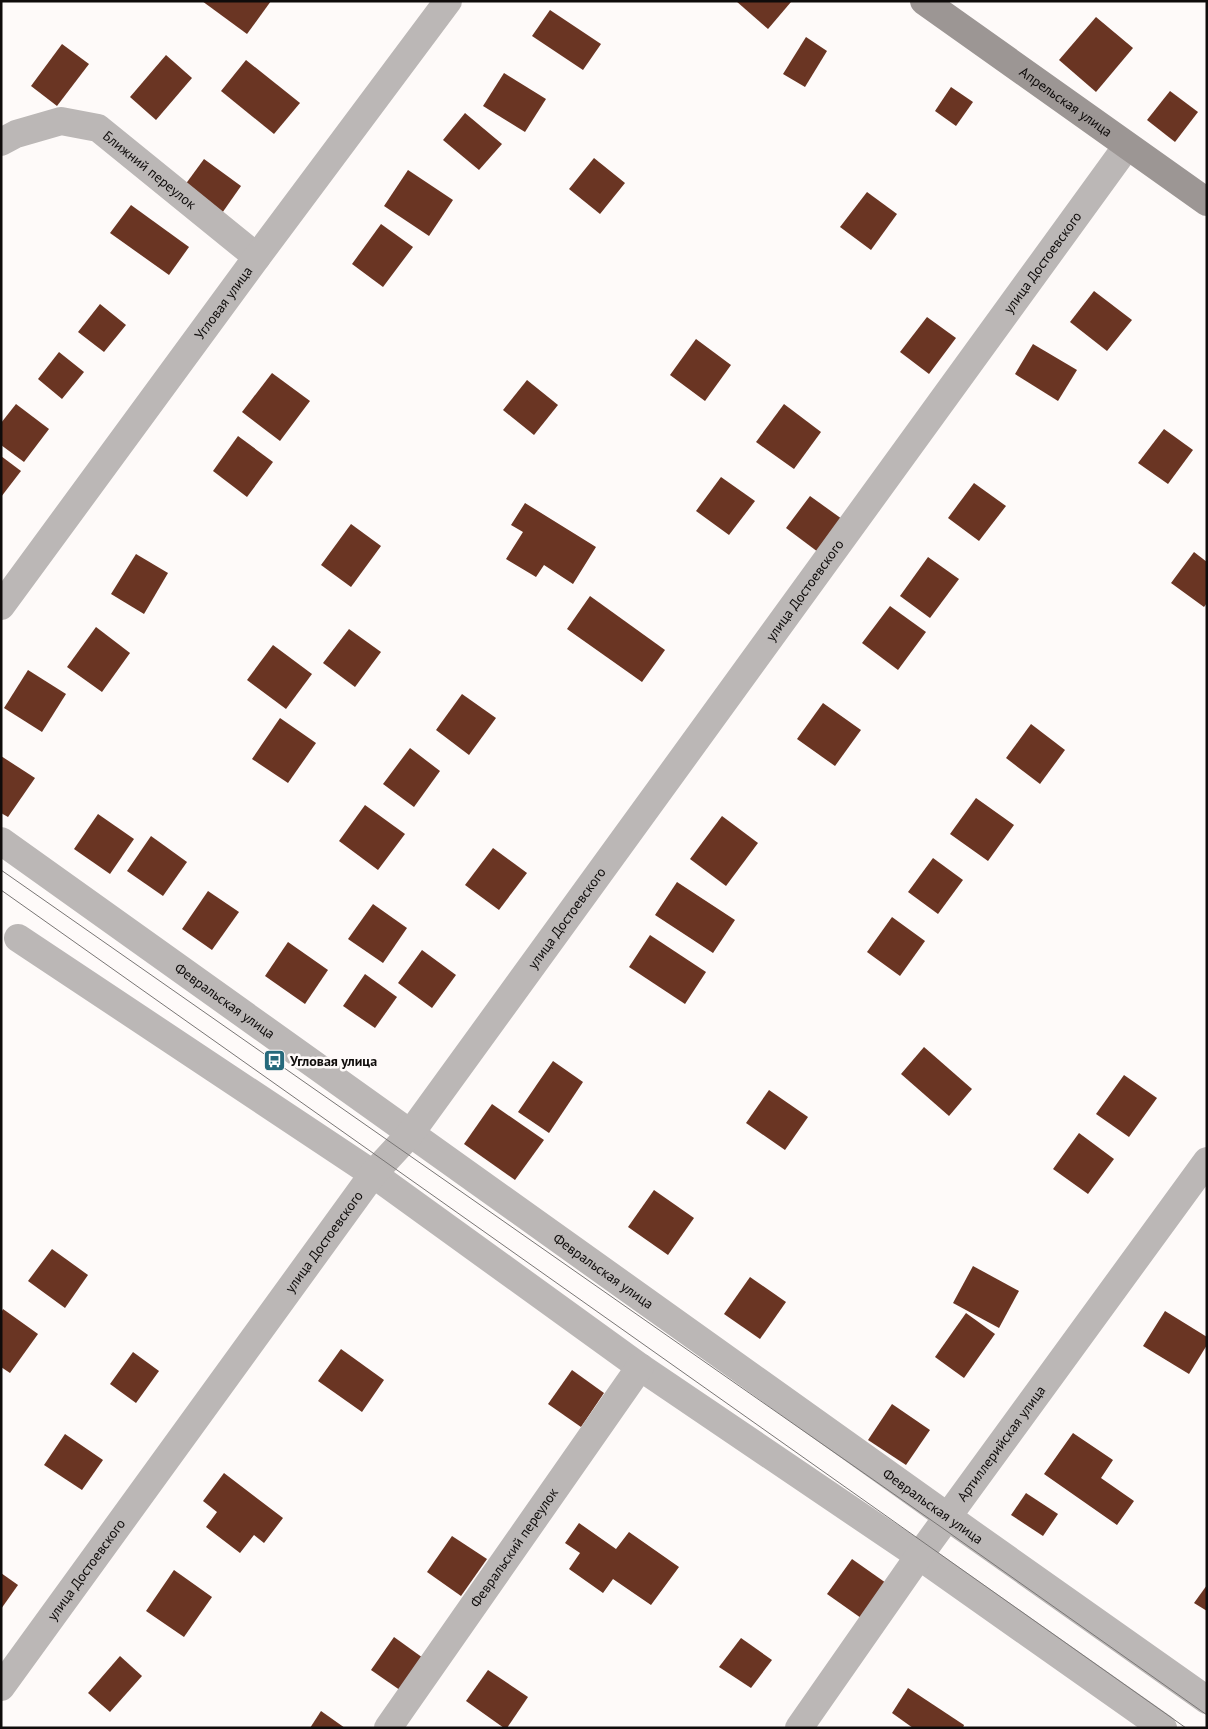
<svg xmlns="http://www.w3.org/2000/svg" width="1208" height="1729" viewBox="0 0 1208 1729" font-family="'PT Sans',sans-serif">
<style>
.building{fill:#6a3523}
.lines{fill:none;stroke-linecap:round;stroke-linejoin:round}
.street{stroke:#bbb7b6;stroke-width:28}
.secondary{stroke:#9c9694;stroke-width:28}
.tram{stroke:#797675;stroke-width:1}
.labels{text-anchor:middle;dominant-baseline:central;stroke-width:5;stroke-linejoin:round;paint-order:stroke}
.street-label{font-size:14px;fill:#0f0c0b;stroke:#fefaf9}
.poi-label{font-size:14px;font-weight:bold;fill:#0f0c0b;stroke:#fefaf9;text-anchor:start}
</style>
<rect width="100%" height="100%" fill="#fefaf9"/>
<g class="building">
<path d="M202,1H271L247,34Z"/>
<path d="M736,1H790L791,2L768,29Z"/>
<path d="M550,10L601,44L583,70L532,36Z"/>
<path d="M1096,17L1133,48L1096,92L1059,60Z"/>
<path d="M806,37L827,51L805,87L783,74Z"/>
<path d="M62,44L89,64L57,106L31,86Z"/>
<path d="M166,55L192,78L156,120L130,97Z"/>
<path d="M246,60L300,103L274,134L221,91Z"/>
<path d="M504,73L546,99L525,132L483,106Z"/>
<path d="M951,87L973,102L956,126L935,111Z"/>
<path d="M1170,91L1198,112L1175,142L1147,120Z"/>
<path d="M465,113L502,144L479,170L443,140Z"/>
<path d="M594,158L625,183L600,214L569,189Z"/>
<path d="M204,159L241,186L220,216L182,189Z"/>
<path d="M408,170L453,200L429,236L384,206Z"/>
<path d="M867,192L897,214L871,250L840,227Z"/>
<path d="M131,205L189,247L169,275L110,233Z"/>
<path d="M381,224L413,247L383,287L352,264Z"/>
<path d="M1094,291L1132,320L1107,351L1070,322Z"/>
<path d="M100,304L126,325L104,352L78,332Z"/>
<path d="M927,317L956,338L929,374L900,352Z"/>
<path d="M696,339L731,365L705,401L670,375Z"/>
<path d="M1033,344L1077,370L1058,401L1015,374Z"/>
<path d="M59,352L84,372L62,399L38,379Z"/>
<path d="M272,373L310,401L280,441L242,412Z"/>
<path d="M527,380L558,405L534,435L503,410Z"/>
<path d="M16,404L49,429L24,462L1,445V423Z"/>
<path d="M784,404L821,432L794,469L756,442Z"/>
<path d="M1164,429L1193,450L1168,484L1138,463Z"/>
<path d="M238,436L273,462L247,497L213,471Z"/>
<path d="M1,456L21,471L1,497Z"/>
<path d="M721,477L755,501L729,535L696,511Z"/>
<path d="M974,483L1006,506L979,541L948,518Z"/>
<path d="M810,496L842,519L818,552L786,528Z"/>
<path d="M525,503L596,547L573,584L544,565L536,577L506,559L523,532L511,525Z"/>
<path d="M351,524L381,546L351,587L321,565Z"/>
<path d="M1194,552L1207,562V603L1204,607L1171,583Z"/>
<path d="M136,554L168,573L144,614L111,594Z"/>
<path d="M928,557L959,579L930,618L900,596Z"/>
<path d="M590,596L665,650L642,682L567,629Z"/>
<path d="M890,606L926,632L898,670L862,643Z"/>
<path d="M96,627L130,653L102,692L67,667Z"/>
<path d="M349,629L381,652L355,687L323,663Z"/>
<path d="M273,645L312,674L286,709L247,680Z"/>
<path d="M28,670L66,694L42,732L4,708Z"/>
<path d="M462,694L496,718L469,755L436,730Z"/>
<path d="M823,703L861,730L835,766L797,739Z"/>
<path d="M280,718L316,743L288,783L252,759Z"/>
<path d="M1031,724L1065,750L1040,784L1006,758Z"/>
<path d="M410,748L440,771L414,807L383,784Z"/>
<path d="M1,756L35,778L8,817L1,813Z"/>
<path d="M976,798L1014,825L988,861L950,834Z"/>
<path d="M365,805L405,834L378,870L339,841Z"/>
<path d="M98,814L134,839L110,874L74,849Z"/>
<path d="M722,816L758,843L726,886L690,859Z"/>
<path d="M151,836L187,862L163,896L127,871Z"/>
<path d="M493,848L527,873L499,910L465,885Z"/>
<path d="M933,858L963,880L938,914L908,892Z"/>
<path d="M677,882L735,920L713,953L655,915Z"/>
<path d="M208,891L239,912L212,950L182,929Z"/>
<path d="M373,904L407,928L383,963L348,939Z"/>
<path d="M892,917L925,941L900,976L867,952Z"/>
<path d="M650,935L706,972L685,1004L629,967Z"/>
<path d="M288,942L328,970L305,1004L265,976Z"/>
<path d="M422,950L456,975L432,1008L398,983Z"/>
<path d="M365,974L397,997L375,1028L343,1006Z"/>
<path d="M924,1047L972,1089L949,1116L901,1074Z"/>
<path d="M553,1061L583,1082L549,1133L518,1112Z"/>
<path d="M1124,1075L1157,1098L1129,1137L1096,1114Z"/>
<path d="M769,1090L808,1117L785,1150L746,1123Z"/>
<path d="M492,1104L544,1140L515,1180L464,1144Z"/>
<path d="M1079,1133L1114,1159L1088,1194L1053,1169Z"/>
<path d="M654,1190L694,1218L668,1255L628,1227Z"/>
<path d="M52,1249L88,1275L65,1308L28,1281Z"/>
<path d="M973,1266L1019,1291L999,1328L953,1303Z"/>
<path d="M750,1277L786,1302L760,1339L724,1314Z"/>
<path d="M3,1309L38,1334L10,1373L1,1367V1313Z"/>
<path d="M1165,1311L1207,1337V1345L1189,1374L1143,1346Z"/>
<path d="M966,1313L995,1334L964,1378L935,1357Z"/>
<path d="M341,1349L384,1380L362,1412L318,1381Z"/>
<path d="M133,1352L159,1371L136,1403L110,1384Z"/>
<path d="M572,1370L604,1393L581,1427L548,1404Z"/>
<path d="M892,1404L930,1430L906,1465L868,1440Z"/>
<path d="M1073,1433L1113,1460L1101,1478L1134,1501L1117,1525L1044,1474Z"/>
<path d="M65,1434L103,1460L82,1490L44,1465Z"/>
<path d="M224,1473L283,1518L264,1543L254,1535L240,1553L206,1527L217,1512L203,1501Z"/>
<path d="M1026,1493L1058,1514L1043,1536L1011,1515Z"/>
<path d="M579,1523L616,1549L629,1532L679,1567L651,1605L613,1579L603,1593L569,1569L580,1553L565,1543Z"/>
<path d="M452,1536L487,1559L461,1596L427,1572Z"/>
<path d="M852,1559L886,1583L861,1618L827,1594Z"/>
<path d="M174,1570L212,1597L184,1637L146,1611Z"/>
<path d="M1,1573L18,1585L1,1609Z"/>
<path d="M1207,1585V1611L1194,1603Z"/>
<path d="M394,1637L430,1663L407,1695L371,1670Z"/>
<path d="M741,1638L772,1660L751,1688L719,1667Z"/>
<path d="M120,1656L142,1676L110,1712L88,1693Z"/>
<path d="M488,1670L528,1697L507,1728H504L466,1701Z"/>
<path d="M908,1688L964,1725L963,1728H913L892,1713Z"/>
<path d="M321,1711L345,1728H310Z"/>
</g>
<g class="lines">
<g class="street">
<path id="s1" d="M1,142L16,134L61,121L98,128L257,257"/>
<path id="s2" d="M1,606L257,257L448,1"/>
<path id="s3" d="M1,841L948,1517L1207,1700"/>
<path d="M18,938L373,1174L640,1367L919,1556L1163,1728"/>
<path id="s4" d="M1,1687L373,1174L410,1134L1127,146"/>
<path id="s5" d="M388,1728L640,1367"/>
<path id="s6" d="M799,1728L919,1556L1207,1161"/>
</g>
<path class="secondary" id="s7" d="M924,1L1207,202"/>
<g class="tram">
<path d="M1,870L941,1527L1207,1715"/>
<path d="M1,890L1186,1728"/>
</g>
</g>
<defs>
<symbol id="bus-square" viewBox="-11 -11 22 22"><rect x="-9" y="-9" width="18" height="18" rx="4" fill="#26697b" stroke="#fefaf9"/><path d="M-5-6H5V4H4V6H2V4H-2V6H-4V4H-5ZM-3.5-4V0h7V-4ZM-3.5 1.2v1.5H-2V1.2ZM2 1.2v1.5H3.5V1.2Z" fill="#fff"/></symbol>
</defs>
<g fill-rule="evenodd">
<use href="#bus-square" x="262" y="1048" width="25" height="25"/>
</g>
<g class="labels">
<g class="street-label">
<text stroke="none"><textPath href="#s7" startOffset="174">Апрельская улица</textPath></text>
<text stroke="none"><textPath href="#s1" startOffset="168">Ближний переулок</textPath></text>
<text stroke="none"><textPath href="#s4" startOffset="1765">улица Достоевского</textPath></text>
<text stroke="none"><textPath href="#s2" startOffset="376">Угловая улица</textPath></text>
<text stroke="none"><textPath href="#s4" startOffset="1360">улица Достоевского</textPath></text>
<text stroke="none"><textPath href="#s4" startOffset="955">улица Достоевского</textPath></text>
<text stroke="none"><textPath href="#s3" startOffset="275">Февральская улица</textPath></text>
<text stroke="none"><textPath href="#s4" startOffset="550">улица Достоевского</textPath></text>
<text stroke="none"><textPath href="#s3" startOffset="740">Февральская улица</textPath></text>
<text stroke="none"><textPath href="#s6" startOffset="349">Артиллерийская улица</textPath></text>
<text stroke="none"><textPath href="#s3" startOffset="1145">Февральская улица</textPath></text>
<text stroke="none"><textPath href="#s5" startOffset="220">Февральский переулок</textPath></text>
<text stroke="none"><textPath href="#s4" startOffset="145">улица Достоевского</textPath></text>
</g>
<g class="poi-label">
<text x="290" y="1061">Угловая улица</text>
</g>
</g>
<rect width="1208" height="1729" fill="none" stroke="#0f0c0b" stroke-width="5"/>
</svg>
